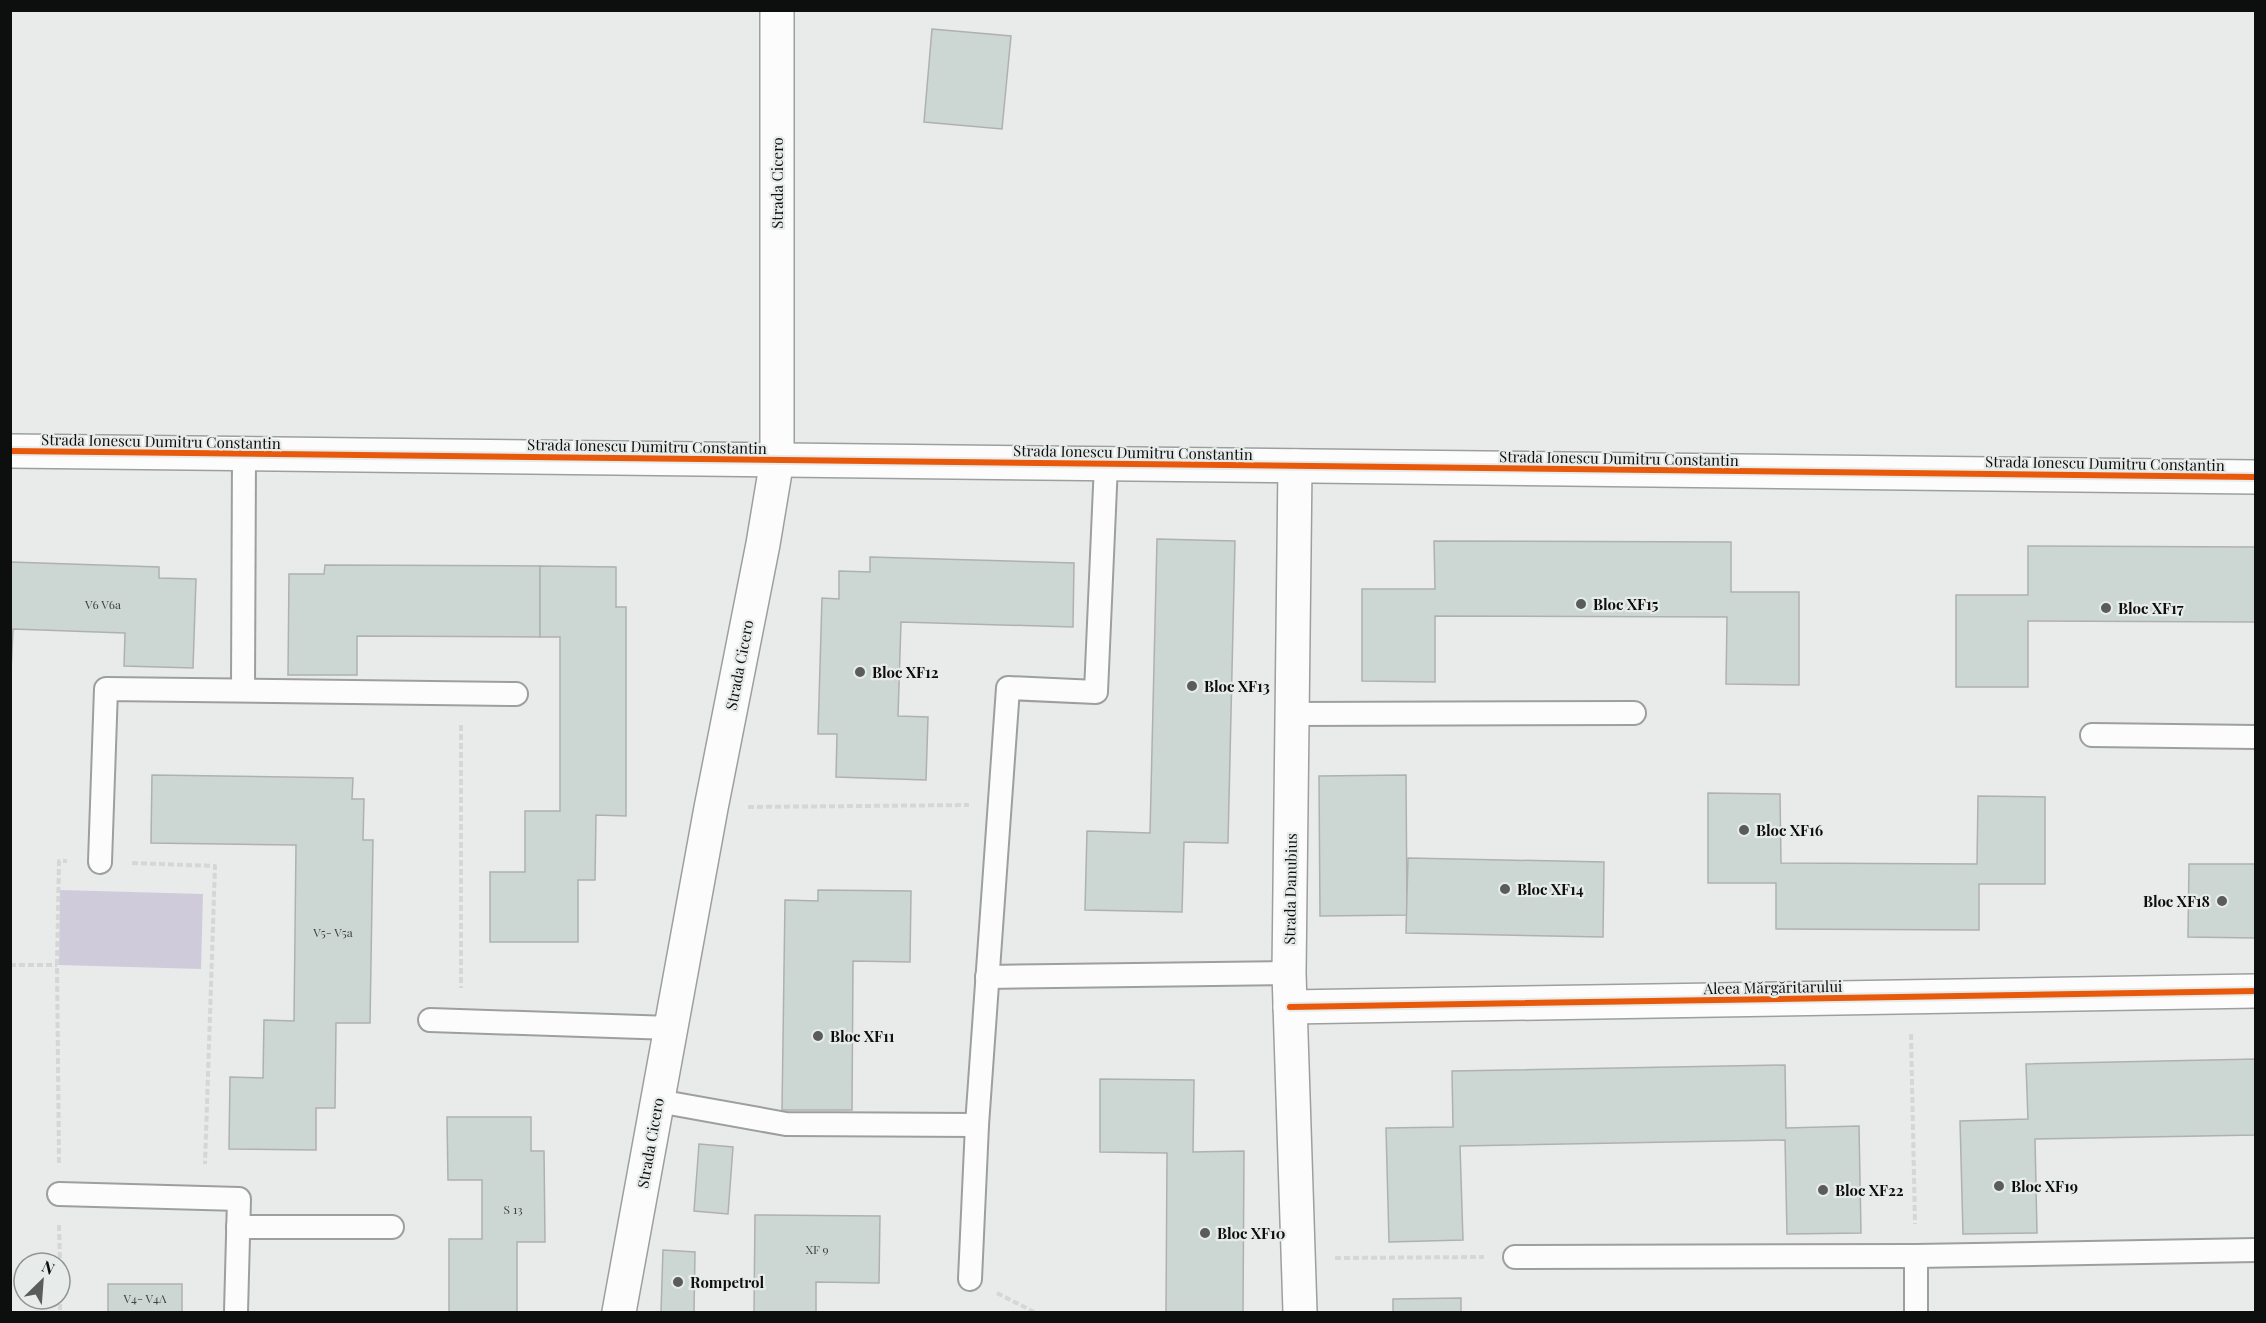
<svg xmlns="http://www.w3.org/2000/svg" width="2266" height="1323" viewBox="0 0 2266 1323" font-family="'Playfair Display',serif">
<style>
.green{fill:#d0cbdb}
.building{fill:#ccd7d3;stroke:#afb1b0;stroke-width:1.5}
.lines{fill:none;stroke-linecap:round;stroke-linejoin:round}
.lane-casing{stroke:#9d9f9e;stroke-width:26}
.street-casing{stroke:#9d9f9e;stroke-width:36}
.secondary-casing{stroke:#9d9f9e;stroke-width:36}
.path{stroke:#d5d6d6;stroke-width:4;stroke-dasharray:6 3;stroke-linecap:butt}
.lane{stroke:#fcfcfc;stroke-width:22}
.street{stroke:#fcfcfc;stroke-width:33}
.secondary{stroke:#fcfcfc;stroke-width:33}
.cycleway-casing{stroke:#e7ecea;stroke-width:10}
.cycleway{stroke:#e8590c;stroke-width:6}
.poi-dot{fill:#5a5c5b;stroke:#e7ecea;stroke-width:2}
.labels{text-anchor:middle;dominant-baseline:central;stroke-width:4.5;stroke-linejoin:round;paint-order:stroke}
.number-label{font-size:12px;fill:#3d413f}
.street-label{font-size:15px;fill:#0d0f0e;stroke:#e7ecea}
.poi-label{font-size:15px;font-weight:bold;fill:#0d0f0e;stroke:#e7ecea;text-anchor:start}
</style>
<rect width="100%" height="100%" fill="#e8ebea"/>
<path class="green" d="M60,890L203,894L201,969L59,965Z"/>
<g class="building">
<path d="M932,29L1011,36L1002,129L924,122Z"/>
<path d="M1157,539L1235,541L1228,843L1184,842L1182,912L1085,910L1087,831L1150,833Z"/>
<path d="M1434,541L1731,542V592H1799V685L1726,684L1727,617L1435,616V682L1362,681V589H1435Z"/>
<path d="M2028,546L2256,547V622L2028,621V687H1956V595H2028Z"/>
<path d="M870,557L1074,563L1073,627L901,622L898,716L928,717L926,780L836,777L837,734H818L822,598L839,599V571L870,572Z"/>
<path d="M10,562L159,567V578L196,579L193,668L124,666L125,633L13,629L10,694Z"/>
<path d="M325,565L540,566V637L357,636V675H288L289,574H324Z"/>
<path d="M540,566L616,567V607H626V816L596,815L595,880H578V942H490V872H525V811H560V637H540Z"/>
<path d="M152,775L353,778L352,799H364L363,840H373L370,1023H336L335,1108H316V1150L229,1149L230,1077L263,1078L264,1020L294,1021L296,845L151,843Z"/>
<path d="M1406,775L1407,915L1320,916L1319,776Z"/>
<path d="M1708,793L1780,794L1781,863L1977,864L1978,796L2045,797V884H1979V930L1776,929V883H1708Z"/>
<path d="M1408,858L1604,862L1603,937L1406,933Z"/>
<path d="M2189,864H2256V938L2188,937Z"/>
<path d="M818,890L911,891L910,962L853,961L852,1110H782L785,900L818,901Z"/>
<path d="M2256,1059V1135L2035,1139L2037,1233L1963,1234L1960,1121L2028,1119L2026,1064Z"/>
<path d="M1785,1065L1786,1128L1859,1126L1861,1233L1787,1234L1785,1140L1460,1146L1463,1240L1389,1242L1386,1128L1453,1127L1452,1071Z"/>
<path d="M1100,1079L1194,1080L1193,1152L1244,1151L1243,1312H1166L1167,1153L1100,1152Z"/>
<path d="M447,1117H531V1151H544L545,1242H517V1312H449V1239H482V1180H448Z"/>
<path d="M699,1144L733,1147L728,1214L694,1211Z"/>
<path d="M755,1215L880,1216L879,1283L816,1282V1312H754Z"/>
<path d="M663,1250L695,1252L694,1312H661Z"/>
<rect x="108" y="1284" width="74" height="28"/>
<path d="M1461,1298V1312H1393V1299Z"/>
</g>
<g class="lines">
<defs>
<g id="lane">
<path d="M243,690L244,454"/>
<path d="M1292,714L1634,713"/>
<path d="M2092,735L2256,737"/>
<path d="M100,862L106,689L516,694"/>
<path d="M987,977L1289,973"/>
<path d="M430,1020L671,1028"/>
<path d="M658,1101L786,1124L977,1125L1008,688L1096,692L1106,464"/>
<path d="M59,1194L239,1199L236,1312"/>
<path d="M238,1227H392"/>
<path d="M1916,1256V1312"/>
<path d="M1515,1257L1916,1256L2256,1250"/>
<path d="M970,1279L977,1125"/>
</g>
<g id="street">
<path d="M1295,466L1289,973L1300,1312"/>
<path d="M1290,1007L2256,991"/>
</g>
<g id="secondary">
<path d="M10,451L2256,477"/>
<path d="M619,1312L711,808L763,544L777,460V10"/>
</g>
</defs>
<use href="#lane" class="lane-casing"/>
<use href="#street" class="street-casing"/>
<use href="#secondary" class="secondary-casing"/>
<g class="path">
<path d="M461,725V988"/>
<path d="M748,807L969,805"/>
<path d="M132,863L215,866L205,1164"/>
<path d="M10,965H57"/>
<path d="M1911,1034L1915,1224"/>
<path d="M59,1163L57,965L59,861H67"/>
<path d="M59,1225L60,1263"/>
<path d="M1335,1258L1484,1257"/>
<path d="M60,1277V1312"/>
<path d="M997,1293L1034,1312"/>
</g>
<use href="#lane" class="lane"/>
<use href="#street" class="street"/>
<use href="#secondary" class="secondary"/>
<defs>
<g id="cycleway">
<path d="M10,451L2256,477"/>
<path d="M1290,1007L2256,991"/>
</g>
</defs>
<use href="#cycleway" class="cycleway-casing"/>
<use href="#cycleway" class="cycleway"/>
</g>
<g class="poi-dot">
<circle cx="1581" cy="604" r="6"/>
<circle cx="2106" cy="608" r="6"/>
<circle cx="860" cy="672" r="6"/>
<circle cx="1192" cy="686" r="6"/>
<circle cx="1744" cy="830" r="6"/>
<circle cx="1505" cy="889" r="6"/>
<circle cx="2222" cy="901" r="6"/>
<circle cx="818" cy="1036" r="6"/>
<circle cx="1999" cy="1186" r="6"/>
<circle cx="1823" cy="1190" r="6"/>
<circle cx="1205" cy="1233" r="6"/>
<circle cx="678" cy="1282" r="6"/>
</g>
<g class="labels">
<g class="number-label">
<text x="103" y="604">V6 V6a</text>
<text x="333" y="932">V5- V5a</text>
<text x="513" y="1209">S 13</text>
<text x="817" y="1249">XF 9</text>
<text x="145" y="1298">V4- V4A</text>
</g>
<g class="street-label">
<text transform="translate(777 183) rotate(-90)">Strada Cicero</text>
<text transform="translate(161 441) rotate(1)">Strada Ionescu Dumitru Constantin</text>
<text transform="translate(647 446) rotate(1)">Strada Ionescu Dumitru Constantin</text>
<text transform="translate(1133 452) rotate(1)">Strada Ionescu Dumitru Constantin</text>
<text transform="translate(1619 458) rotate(1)">Strada Ionescu Dumitru Constantin</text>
<text transform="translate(2105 463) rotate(1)">Strada Ionescu Dumitru Constantin</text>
<text transform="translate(739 665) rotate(-79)">Strada Cicero</text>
<text transform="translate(1290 889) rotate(-89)">Strada Danubius</text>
<text transform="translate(1773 987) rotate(-1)">Aleea Mărgăritarului</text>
<text transform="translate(650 1143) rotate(-80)">Strada Cicero</text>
</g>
<g class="poi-label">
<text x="1593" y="604">Bloc XF15</text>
<text x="2118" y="608">Bloc XF17</text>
<text x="872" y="672">Bloc XF12</text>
<text x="1204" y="686">Bloc XF13</text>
<text x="1756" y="830">Bloc XF16</text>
<text x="1517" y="889">Bloc XF14</text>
<text x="2210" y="901" text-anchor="end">Bloc XF18</text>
<text x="830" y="1036">Bloc XF11</text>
<text x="2011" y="1186">Bloc XF19</text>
<text x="1835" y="1190">Bloc XF22</text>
<text x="1217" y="1233">Bloc XF10</text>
<text x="690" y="1282">Rompetrol</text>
</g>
</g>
<rect width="2266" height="1323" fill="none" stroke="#0d0f0e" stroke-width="24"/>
<g transform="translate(42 1281) rotate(25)"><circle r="28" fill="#e7ecea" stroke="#909492" stroke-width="1.5"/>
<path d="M0-4.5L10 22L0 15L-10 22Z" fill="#5a5c5b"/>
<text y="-9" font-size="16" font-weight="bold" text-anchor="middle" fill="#0d0f0e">N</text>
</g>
</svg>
